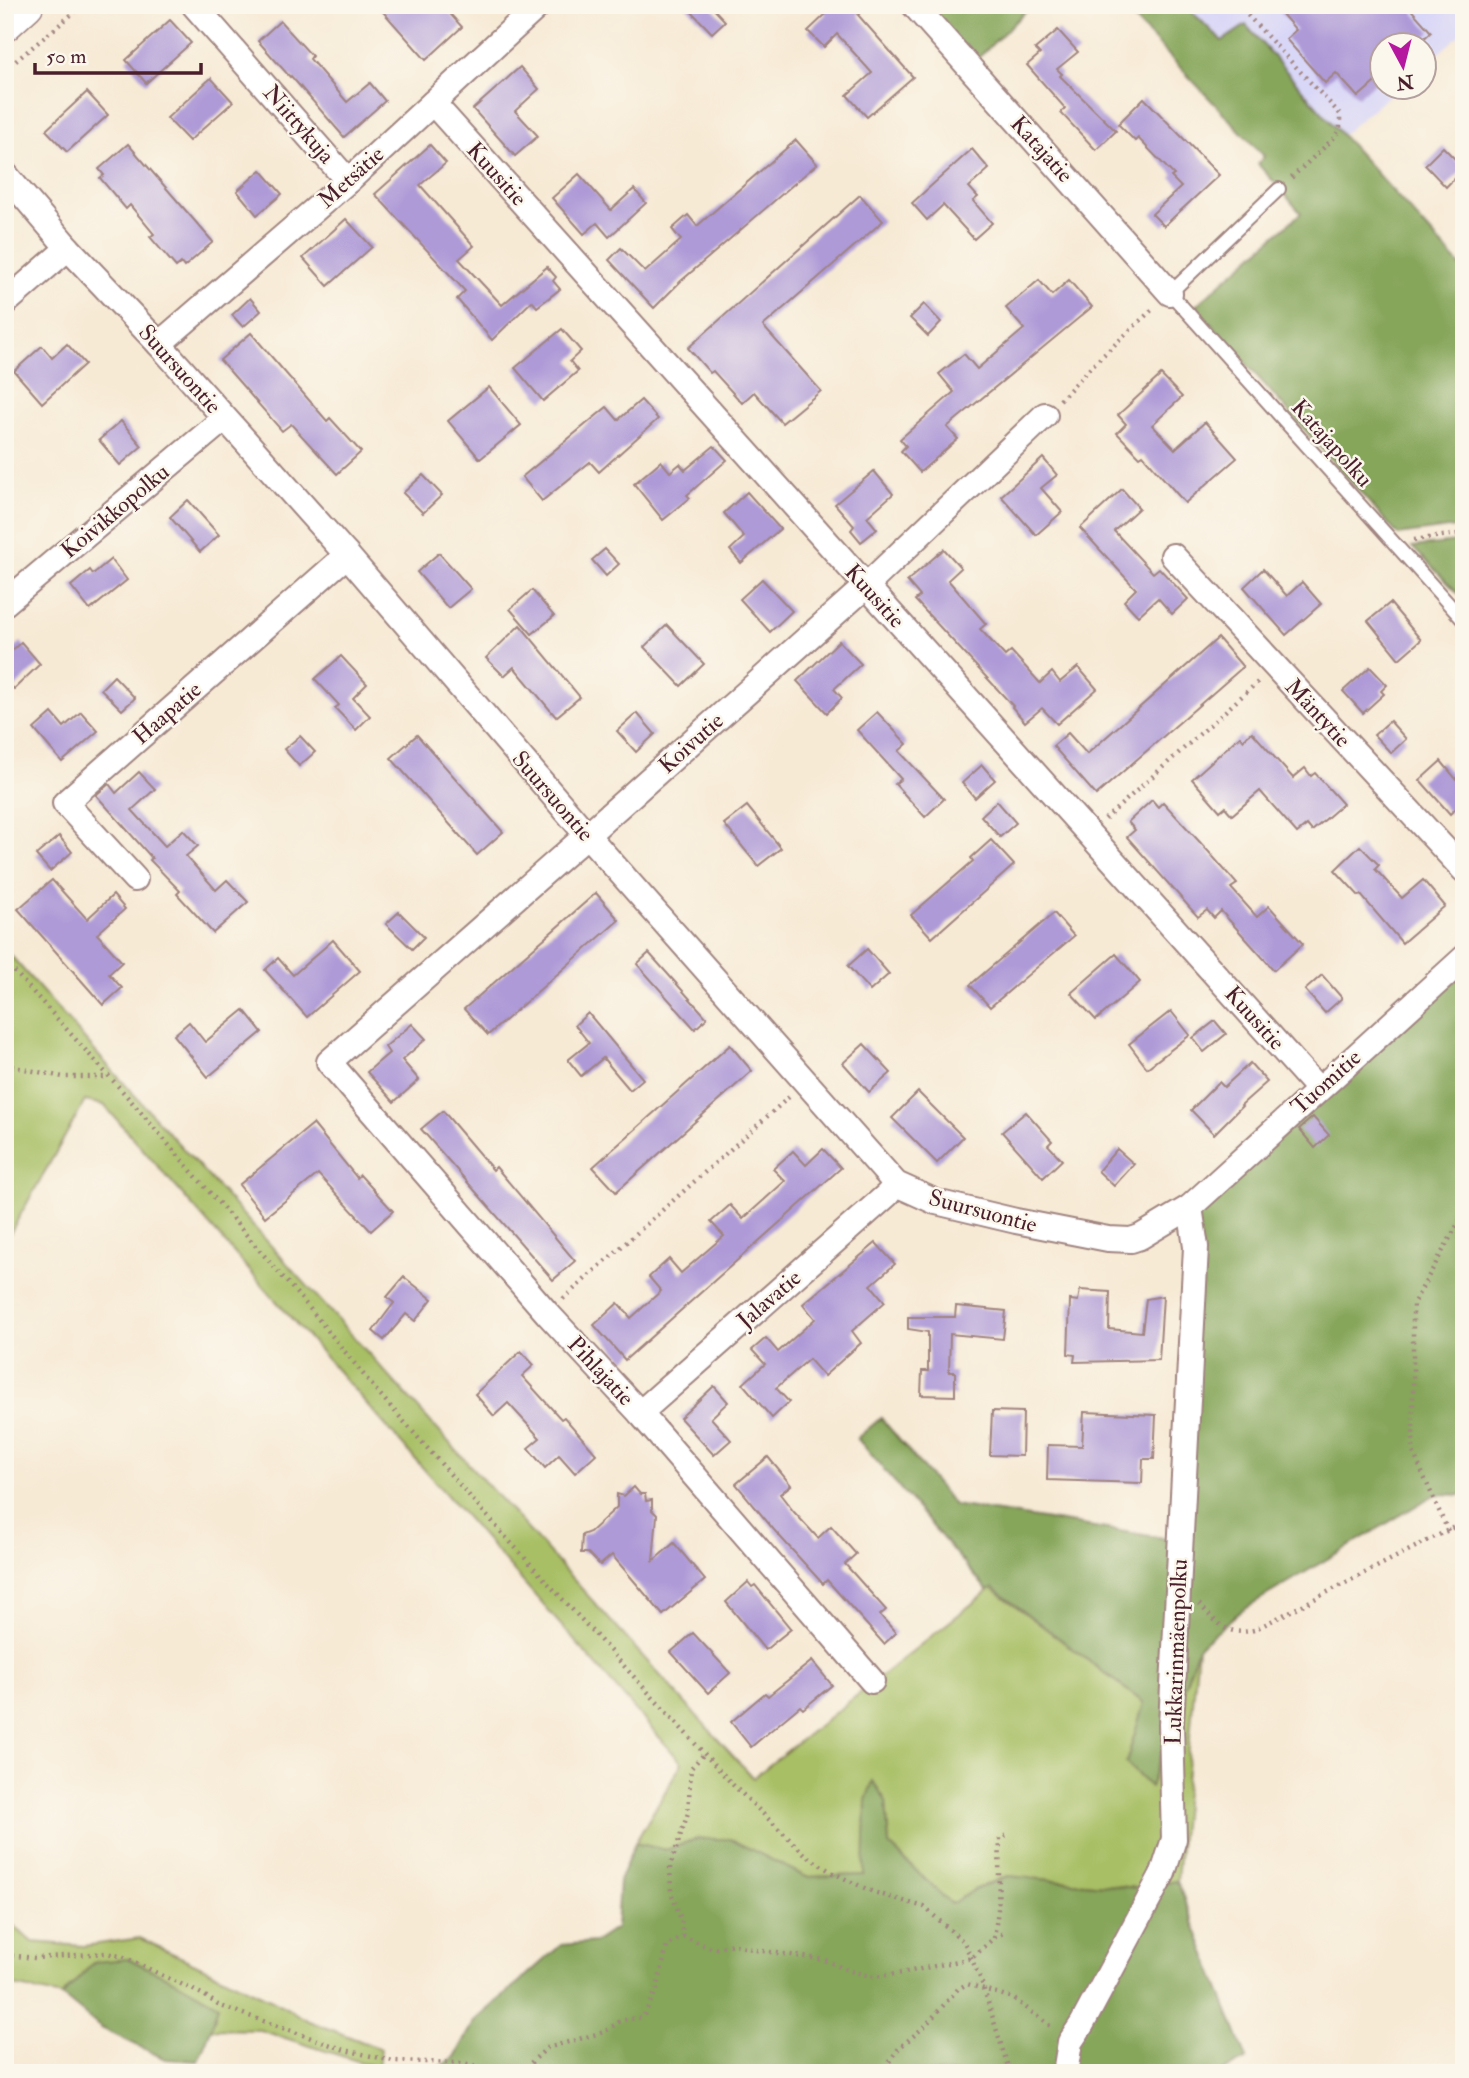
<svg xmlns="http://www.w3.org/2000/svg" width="1469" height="2078" viewBox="0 0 1469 2078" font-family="'IM FELL Double Pica',serif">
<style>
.built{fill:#d9d7f7}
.green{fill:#a8bf65;stroke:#796f48;stroke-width:2}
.forest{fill:#86a65a;stroke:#686242;stroke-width:2}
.building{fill:#ae9ad7}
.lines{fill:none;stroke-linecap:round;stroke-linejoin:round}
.service-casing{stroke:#a08480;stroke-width:16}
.minor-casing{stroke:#a08480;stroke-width:28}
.tertiary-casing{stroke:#a08480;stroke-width:35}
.path{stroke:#a08480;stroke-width:4.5;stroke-dasharray:2 5;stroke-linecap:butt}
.service{stroke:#fff;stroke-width:12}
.minor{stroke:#fff;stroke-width:24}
.tertiary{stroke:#fff;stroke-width:32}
.labels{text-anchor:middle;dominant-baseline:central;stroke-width:5;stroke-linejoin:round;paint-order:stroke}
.street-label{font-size:23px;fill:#4a1f2b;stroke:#fbf7ec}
</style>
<rect width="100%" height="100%" fill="#fbf7ec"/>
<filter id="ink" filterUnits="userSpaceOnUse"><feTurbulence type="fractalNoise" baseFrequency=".0143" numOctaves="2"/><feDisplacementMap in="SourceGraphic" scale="14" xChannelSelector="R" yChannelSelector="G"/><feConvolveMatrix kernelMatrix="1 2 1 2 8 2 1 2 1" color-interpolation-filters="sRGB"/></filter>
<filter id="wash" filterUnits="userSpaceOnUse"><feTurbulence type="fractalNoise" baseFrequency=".00686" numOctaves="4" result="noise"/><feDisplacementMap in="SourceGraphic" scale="28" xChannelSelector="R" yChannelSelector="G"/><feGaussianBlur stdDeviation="1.57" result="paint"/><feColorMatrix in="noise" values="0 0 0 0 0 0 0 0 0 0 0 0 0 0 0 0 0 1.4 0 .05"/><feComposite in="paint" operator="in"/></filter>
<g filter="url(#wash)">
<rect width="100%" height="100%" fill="#f7ead5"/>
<path class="built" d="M1185,5H1464V31L1424,66V46H1382V88H1398L1342,135L1246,25L1222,41Z"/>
<g class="green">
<path d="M5,949L100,1057L753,1778L992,1588L1144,1703L1126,1763L1150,1787L1198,1648L1177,1881L1138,1888L1007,1876L974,1890L951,1904L889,1845L886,1801L866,1800L865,1875L806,1877L730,1839H697L666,1850L635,1843L682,1763L104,1105L85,1101L5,1242Z"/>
<path d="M5,1918L32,1942L84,1946L140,1938L272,2000L309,2021L381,2049L379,2068L260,2030L211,2029L218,2005L94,1962L62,1996L5,1984Z"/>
</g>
<g class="forest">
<path d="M925,5H1032L976,60Z"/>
<path d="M1121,5H1185L1222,41L1246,25L1342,135L1464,270V526L1398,535L1195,306L1301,213L1258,164L1264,156Z"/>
<path d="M1464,541V599L1412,547Z"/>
<path d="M1464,972V1399L1461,1457L1464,1460V1495L1436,1494L1242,1610L1198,1647L1150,1787L1126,1763L1144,1703L993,1588L987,1590L857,1438L881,1418L954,1505L1170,1539L1194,1215Z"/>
<path d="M873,1781L886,1801L889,1845L951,1904L974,1890L1008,1876L1138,1888L1177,1881L1247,2059L1220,2073H430L455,2057L475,2021L561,1945L595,1942L616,1928L619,1881L635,1843L666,1850L697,1839H730L806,1877L864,1875L866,1800Z"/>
<path d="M129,1959L177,1982L218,2005L211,2029L198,2061L165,2059L101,2028L62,1996L94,1962Z"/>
</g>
<g id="blocks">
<g class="building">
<path d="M377,5H442L462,27L426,60Z"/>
<path d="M685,5H710L725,21L712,33Z"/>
<path d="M817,5H868L858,15L913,77L867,117L847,95L872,73L837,34L824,47L808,31L826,14Z"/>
<path d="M1274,5H1407L1431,32L1416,46H1382V76L1358,97L1336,73L1325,83L1286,39L1296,30Z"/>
<path d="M170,20L191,43L146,83L126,60Z"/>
<path d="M280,21L312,56L310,59L347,102L370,83L385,101L344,137L291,76L290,77L258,41Z"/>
<path d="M1058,30L1078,52L1057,69L1062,74L1060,76L1116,131L1096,150L1061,113L1065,108L1027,65L1040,54L1035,49Z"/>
<path d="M520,67L539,89L515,111L538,136L515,156L473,109Z"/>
<path d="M211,78L233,102L189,141L167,118Z"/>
<path d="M87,92L108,115L67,152L46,130Z"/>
<path d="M1144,98L1219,175L1164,226L1152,214L1181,187L1171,177L1174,175L1138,138L1135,141L1118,124Z"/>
<path d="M796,140L817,164L681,281L654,308L609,260L621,248L645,272L681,240L672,229L688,215L697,226Z"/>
<path d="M128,144L213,242L184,267L181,263L176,267L150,237L154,234L130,205L126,209L100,178L104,175L99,169Z"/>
<path d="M430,145L446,163L420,185L474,246L459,259L502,305L547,267L556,277L553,281L560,289L537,307L532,301L492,340L457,299L465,291L375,194Z"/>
<path d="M1443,147L1464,168L1446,187L1425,165Z"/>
<path d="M972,149L989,169L969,187L978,197L973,201L992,223L974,239L943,205L927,220L912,203Z"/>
<path d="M261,170L282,194L257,215L237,191Z"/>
<path d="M579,174L611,210L634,189L646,203L609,237L597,223L584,234L552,198Z"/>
<path d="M860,195L883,221L763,326L821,391L782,423L754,392L742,403L713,371L710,373L688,348Z"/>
<path d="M346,219L372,247L328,286L303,258Z"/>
<path d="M1039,280L1052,295L1069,280L1092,307L947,427L958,439L920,472L901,451L906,446L900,439L954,392L939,374L964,354L977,369L1024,329L1006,308Z"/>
<path d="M250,298L261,311L243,327L232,315Z"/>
<path d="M924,304L941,322L928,336L910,318Z"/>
<path d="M562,329L581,351L570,361L578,371L543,401L515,368Z"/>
<path d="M251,333L327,421L330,418L361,452L337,474L291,424L282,431L220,360Z"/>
<path d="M67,344L85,364L42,403L14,371L42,346L52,358Z"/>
<path d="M1161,375L1182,397L1152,425L1175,449L1205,422L1237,458L1185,503L1143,455L1140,457L1117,433L1126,424L1118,415Z"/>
<path d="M489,387L521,425L480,459L448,421Z"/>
<path d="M641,400L658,419L599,472L590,462L542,501L522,477L607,407L618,420Z"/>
<path d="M121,421L142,446L120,465L99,440Z"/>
<path d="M714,446L727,460L687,495L690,498L663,520L634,484L661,461L670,472L680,464L685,470Z"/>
<path d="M1043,458L1057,475L1041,488L1062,512L1036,535L1001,496Z"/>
<path d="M874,471L893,494L867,517L877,529L861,542L851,530L854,526L835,504Z"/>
<path d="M423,475L442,495L423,513L403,493Z"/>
<path d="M1122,489L1139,508L1114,531L1153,573L1159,568L1188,599L1172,614L1158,598L1138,616L1124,601L1136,589L1080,528Z"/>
<path d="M747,492L780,529L741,563L730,550L744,537L724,513Z"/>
<path d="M188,500L219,535L200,552L170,517Z"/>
<path d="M605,549L619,564L606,576L592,560Z"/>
<path d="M944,549L961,568L948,580L986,624L980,629L1005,656L1011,651L1040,683L1052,672L1060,682L1078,667L1097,689L1057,724L1042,708L1025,722L1012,707L1013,706L915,600L920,596L907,581Z"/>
<path d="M439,553L471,589L448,608L417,572Z"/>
<path d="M111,559L127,580L90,610L71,586L90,570L93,574Z"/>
<path d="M1263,569L1287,596L1302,582L1321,604L1286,635L1244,587Z"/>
<path d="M762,579L792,611L770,632L740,599Z"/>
<path d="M532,590L554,616L532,634L510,609Z"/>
<path d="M1390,603L1421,640L1399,659L1368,621Z"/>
<path d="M520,625L580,697L556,717L514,667L504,676L486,658Z"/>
<path d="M667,625L704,664L681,686L644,647Z"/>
<path d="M1218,638L1243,667L1096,795L1053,746L1068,733L1087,754Z"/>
<path d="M839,641L861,664L834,689L842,698L827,713L797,681Z"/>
<path d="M21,642L40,664L14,689L5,680V657Z"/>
<path d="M341,656L367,684L353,698L370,716L356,730L335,708L339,705L315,679Z"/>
<path d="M1370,667L1387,685L1381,691L1384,694L1363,713L1343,691Z"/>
<path d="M114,676L135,698L122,710L101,689Z"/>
<path d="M81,712L98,731L62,762L34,729L52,713L64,727Z"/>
<path d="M877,712L907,744L899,751L944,799L925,817L895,784L901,779L857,730Z"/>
<path d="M637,713L655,734L636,752L617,731Z"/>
<path d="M1390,721L1406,739L1391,753L1374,735Z"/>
<path d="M1252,732L1293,778L1305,768L1311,776L1315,773L1343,804L1312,831L1307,825L1297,833L1260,791L1232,815L1225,807L1220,811L1192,779L1240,736L1243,740Z"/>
<path d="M417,735L503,832L477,855L391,758Z"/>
<path d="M300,736L315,752L299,766L284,749Z"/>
<path d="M1441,761L1456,779L1464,772V801L1450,814L1420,780Z"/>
<path d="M982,765L995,780L975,798L962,783Z"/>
<path d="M139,772L155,789L132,810L165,846L183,830L198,846L186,856L216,890L227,880L248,902L213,933L177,894L180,891L150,860L152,858L96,795L109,784L116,793Z"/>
<path d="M1152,800L1158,807L1163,802L1208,851L1237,884L1231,888L1257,917L1269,906L1303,944L1274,970L1221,911L1214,918L1207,910L1198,917L1127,837L1135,830L1128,822Z"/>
<path d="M997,801L1016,823L1000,837L981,816Z"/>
<path d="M747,806L781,848L758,866L724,824Z"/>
<path d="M59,836L72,852L50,871L36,855Z"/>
<path d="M991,840L1014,865L932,938L911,915L973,861L971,858Z"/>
<path d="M1360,846L1379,865L1375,869L1402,898L1423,880L1445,906L1402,943L1361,895L1359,896L1335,870Z"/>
<path d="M52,880L87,919L113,895L125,909L97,934L122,962L109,974L122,988L103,1005L18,909Z"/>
<path d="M596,893L619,920L488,1035L464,1009Z"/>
<path d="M399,912L424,937L412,949L386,924Z"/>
<path d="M1054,913L1074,936L990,1007L970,985Z"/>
<path d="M333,940L360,971L307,1017L265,970L278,958L293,975Z"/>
<path d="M867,949L889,974L870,991L848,966Z"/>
<path d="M649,953L707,1018L695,1029L637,964Z"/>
<path d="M1116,954L1140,982L1096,1020L1071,993Z"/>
<path d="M1322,975L1342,998L1325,1013L1305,990Z"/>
<path d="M244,1010L262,1032L208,1077L174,1035L189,1022L205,1042Z"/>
<path d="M1171,1011L1190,1035L1147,1068L1129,1044Z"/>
<path d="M588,1013L643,1079L630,1090L603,1058L581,1076L568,1060L589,1043L575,1025Z"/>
<path d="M1215,1021L1226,1034L1204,1052L1193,1038Z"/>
<path d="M412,1024L426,1039L402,1060L419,1080L394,1102L367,1072L389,1053L385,1047Z"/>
<path d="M864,1044L891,1073L869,1092L843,1063Z"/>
<path d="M730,1045L752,1071L616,1192L593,1167Z"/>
<path d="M1250,1063L1267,1082L1241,1105L1242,1106L1214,1134L1191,1110L1219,1082L1224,1087Z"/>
<path d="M918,1092L963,1137L937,1163L892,1118Z"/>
<path d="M443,1111L493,1170L496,1167L575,1261L553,1280L421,1129Z"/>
<path d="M1026,1112L1052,1141L1048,1145L1062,1160L1043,1178L1002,1132Z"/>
<path d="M1313,1117L1329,1135L1315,1148L1299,1129Z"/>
<path d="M313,1124L357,1178L360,1175L393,1211L371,1231L318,1174L265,1217L239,1185Z"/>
<path d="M823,1149L841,1168L625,1360L594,1325L618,1303L631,1318L661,1291L649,1277L669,1259L681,1273L724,1236L711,1222L730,1205L743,1219L785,1181L773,1169L793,1151L806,1165Z"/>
<path d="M1117,1149L1134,1164L1114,1186L1098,1171Z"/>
<path d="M876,1243L895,1264L871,1285L885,1302L852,1331L861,1343L824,1376L809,1359L776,1388L789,1402L772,1418L743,1384L765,1364L752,1350L766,1338L778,1352L815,1319L803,1304Z"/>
<path d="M404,1277L432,1299L415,1321L406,1314L384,1340L373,1331L394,1303L387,1297Z"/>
<path d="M1080,1290L1110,1292L1109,1329L1142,1332L1146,1299L1163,1296L1159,1360L1074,1362L1075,1355L1068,1354L1070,1300L1078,1301Z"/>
<path d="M956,1306L1006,1311L1003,1339L950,1334L949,1372H955V1396L921,1395L922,1371H928V1332L908,1329V1317H955Z"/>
<path d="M521,1351L534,1365L522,1376L561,1419L564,1417L596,1454L575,1473L559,1455L545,1468L528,1448L540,1438L508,1403L494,1416L475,1394Z"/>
<path d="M714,1386L728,1402L711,1418L731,1440L714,1455L680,1418Z"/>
<path d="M992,1411L1023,1412L1022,1456L990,1455Z"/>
<path d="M1084,1412L1156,1415L1154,1459H1143L1142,1483L1047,1480L1048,1445L1082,1446Z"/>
<path d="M768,1457L791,1485L780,1494L794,1512L818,1538L831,1526L856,1554L845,1564L886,1610L880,1615L896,1633L884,1644L827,1580L823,1584L774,1530L736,1484Z"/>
<path d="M634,1487L640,1494H645L646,1501L652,1500V1510L657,1515L653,1561L674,1543L705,1580L663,1615L612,1555L600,1565L588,1553H581L582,1535L590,1532L617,1507V1494L624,1496Z"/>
<path d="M748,1582L752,1587L755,1585L791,1629L765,1650L726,1602Z"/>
<path d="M693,1633L730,1673L708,1693L671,1652Z"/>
<path d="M812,1661L832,1685L803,1709L800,1706L751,1747L731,1722L765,1693L768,1696Z"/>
</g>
</g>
</g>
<g filter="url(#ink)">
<use href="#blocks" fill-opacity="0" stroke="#a08480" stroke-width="2"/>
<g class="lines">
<defs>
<path id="service" d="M1279,189L1170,293L1464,621"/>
<g id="minor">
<path d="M194,5L348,181"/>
<path d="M914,5L1170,293"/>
<path d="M433,103L1318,1089"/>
<path d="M5,174L68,248L159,344L347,555L587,835L896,1184L936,1202L1016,1221L1108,1239L1131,1240L1140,1237L1190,1207L1464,958"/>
<path d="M5,303L68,248"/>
<path d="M159,344L348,181L539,5"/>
<path d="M1173,556L1464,870"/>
<path d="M5,603L224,419"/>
<path d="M135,879L65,803L347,555"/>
<path d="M640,1413L887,1195L896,1184"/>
<path d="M872,1681L640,1413L547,1313L329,1062L587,835L866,586L1045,415"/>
<path d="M1065,2073L1070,2042L1082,2024L1163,1873L1174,1839L1171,1724L1196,1247L1190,1207"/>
</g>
<path id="tertiary" d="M5,25L27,5"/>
</defs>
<use href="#service" class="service-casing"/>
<use href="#minor" class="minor-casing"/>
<use href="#tertiary" class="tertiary-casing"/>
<g class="path">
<path d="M1238,5L1340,114V129L1333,139L1290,179"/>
<path d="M5,70L83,5"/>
<path d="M1060,400L1096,362L1154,308"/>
<path d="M1414,540L1464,533"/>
<path d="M1105,819L1260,680"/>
<path d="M5,961L125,1094L311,1310L376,1390L502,1533L734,1786L807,1856L833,1873L873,1892L924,1907L964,1942L981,1980L1010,2073"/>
<path d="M5,1065L63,1077H108"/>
<path d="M563,1299L789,1097"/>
<path d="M1448,1531L1413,1452V1304L1464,1213"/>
<path d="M1199,1604C1216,1622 1227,1637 1254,1630L1464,1522"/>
<path d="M683,1936L713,1949L732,1944L756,1950L825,1960L847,1970L873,1977L902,1973L972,1958L994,1938L1005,1932"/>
<path d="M994,1938L998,1910L1000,1838L1007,1835"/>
<path d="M5,1955L36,1958L106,1953L124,1957L204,1995L218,2005L345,2050L393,2061L460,2063L477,2067L482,2073"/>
<path d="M513,2073L524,2069L547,2048L604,2032L622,2020L643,2017L657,1989L667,1946L683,1936L681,1919L671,1892L670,1867L688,1813L691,1768L704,1754"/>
<path d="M881,2073L899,2048L924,2027L958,1989L967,1984L1013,1998L1053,2028"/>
</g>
<use href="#service" class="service"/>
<use href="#minor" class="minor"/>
<use href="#tertiary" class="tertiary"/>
</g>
</g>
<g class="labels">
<g class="street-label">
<text transform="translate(299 124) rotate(49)">Niittykuja</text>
<text transform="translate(1042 149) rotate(48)">Katajatie</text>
<text transform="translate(497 174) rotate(48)">Kuusitie</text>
<text transform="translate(351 177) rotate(-42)">Metsätie</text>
<text transform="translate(180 369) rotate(48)">Suursuontie</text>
<text transform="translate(1332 443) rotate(48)">Katajapolku</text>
<text transform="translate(115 511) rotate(-40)">Koivikkopolku</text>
<text transform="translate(875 596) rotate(48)">Kuusitie</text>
<text transform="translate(167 713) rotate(-41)">Haapatie</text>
<text transform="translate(1318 713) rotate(47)">Mäntytie</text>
<text transform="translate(691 743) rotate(-42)">Koivutie</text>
<text transform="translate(553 796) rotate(49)">Suursuontie</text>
<text transform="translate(1255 1018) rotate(48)">Kuusitie</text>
<text transform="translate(1326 1082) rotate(-42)">Tuomitie</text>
<text transform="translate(983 1211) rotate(15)">Suursuontie</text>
<text transform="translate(769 1299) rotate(-41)">Jalavatie</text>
<text transform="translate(601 1371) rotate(47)">Pihlajatie</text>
<text transform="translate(1176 1652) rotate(-88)">Lukkarinmäenpolku</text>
</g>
</g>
<rect width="1469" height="2078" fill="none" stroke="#fbf7ec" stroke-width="28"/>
<g transform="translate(1403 66) rotate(173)"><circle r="33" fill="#fbf7ec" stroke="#b4a19f" stroke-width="2"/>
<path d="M0-5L12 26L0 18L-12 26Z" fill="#b5179e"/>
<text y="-10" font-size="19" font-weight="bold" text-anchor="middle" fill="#4a1f2b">N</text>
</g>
<path d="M35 63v10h166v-10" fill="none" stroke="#4a1f2b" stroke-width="3.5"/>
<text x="46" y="63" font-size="21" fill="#4a1f2b" stroke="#fbf7ec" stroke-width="5" paint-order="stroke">50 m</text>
</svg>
